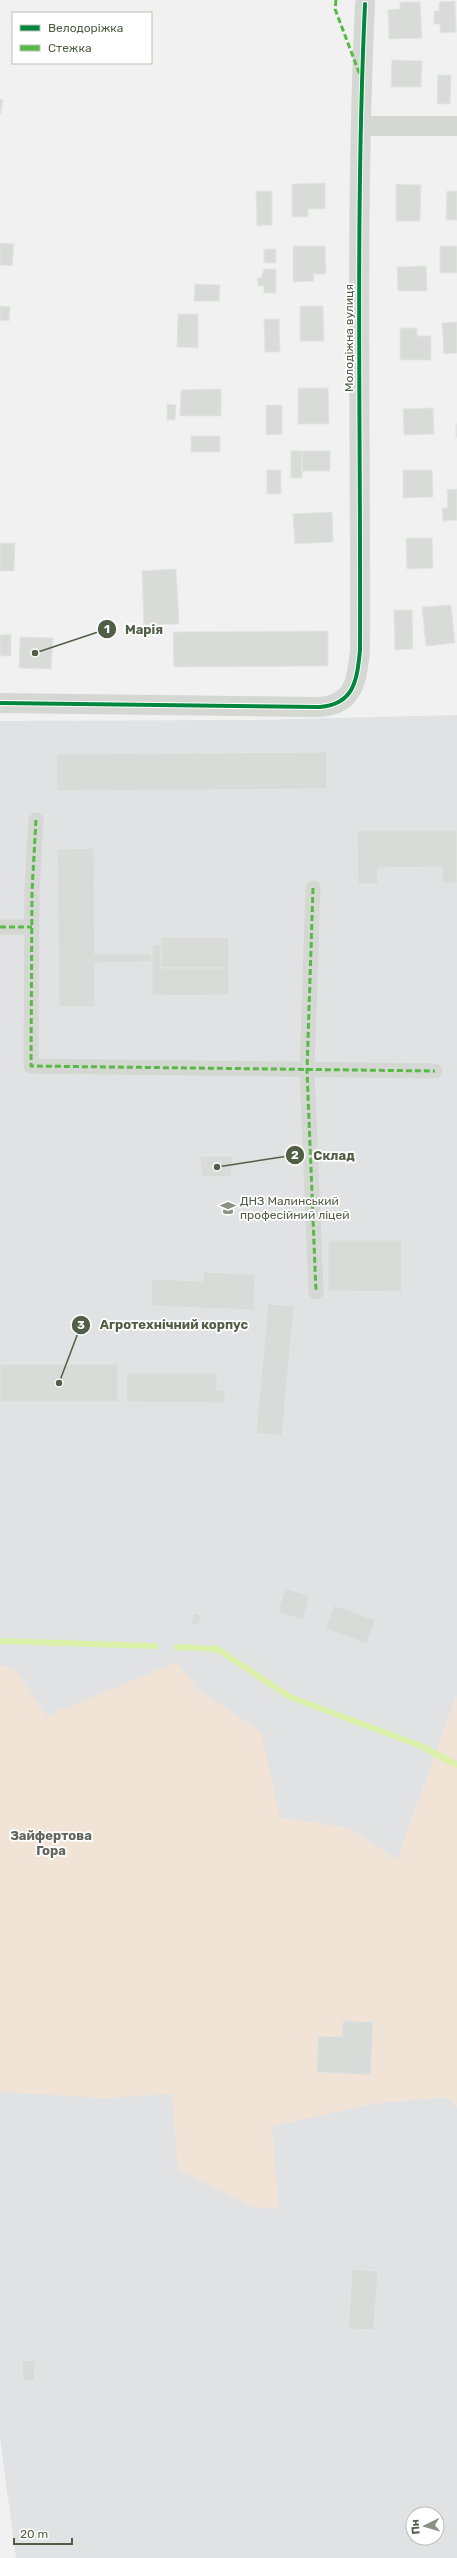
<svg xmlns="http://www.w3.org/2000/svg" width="457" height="2558" viewBox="0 0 457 2558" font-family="Rubik,sans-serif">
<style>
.education{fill:#e1e2e3;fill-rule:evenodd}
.green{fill:#f1e3d5}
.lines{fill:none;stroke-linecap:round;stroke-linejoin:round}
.stream{stroke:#dbf0a8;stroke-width:6}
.building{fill:#d9dbd9;stroke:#e3e4e3}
.pedestrian{stroke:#d4d7d2;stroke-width:15}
.minor{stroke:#d4d7d2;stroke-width:20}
.quiet{stroke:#58b947;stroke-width:3;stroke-dasharray:6 3;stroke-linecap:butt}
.cycleway-casing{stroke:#fff;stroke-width:6}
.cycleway{stroke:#00873e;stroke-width:4}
.labels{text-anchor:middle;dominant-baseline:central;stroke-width:3.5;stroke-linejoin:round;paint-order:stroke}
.street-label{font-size:12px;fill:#515f47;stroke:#fff}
.poi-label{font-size:12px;fill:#515f47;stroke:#fff;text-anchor:start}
.neighbourhood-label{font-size:13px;font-weight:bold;fill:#60665c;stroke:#fff}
.leader{fill:none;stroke:#515f47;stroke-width:1.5}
.callout-dot{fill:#515f47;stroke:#fff;stroke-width:1.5}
.mark-label{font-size:12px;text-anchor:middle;font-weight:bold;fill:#fff}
.callout-label{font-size:13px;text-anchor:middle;font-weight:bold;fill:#515f47;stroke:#fff;stroke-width:3.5;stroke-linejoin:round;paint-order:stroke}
</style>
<rect width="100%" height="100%" fill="#f1f1f2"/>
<path class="education" d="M457,715V1695L397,1860L378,2103L447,2097L457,2107V2558H16L0,2437V721L251,720ZM413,2514H437V2538H413Z"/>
<path class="green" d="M177,1662L196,1688L261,1732L280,1817L350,1828L397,1860L457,1695V2107L447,2097L378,2103L272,2126L279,2209L253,2207L178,2170L172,2094L103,2098L0,2092V1665L15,1669L47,1716Z"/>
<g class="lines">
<g class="stream">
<path d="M0,1641L155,1646"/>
<path d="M177,1647L217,1649L290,1697L421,1746L457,1765"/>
</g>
</g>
<g class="building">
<path d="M455,1L456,32L440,33V24H434V11H439V2Z"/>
<path d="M400,2H420L422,38L389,39L388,10L400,9Z"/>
<path d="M392,60L422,61L421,87H391Z"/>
<path d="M438,75H451L450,104H437Z"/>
<path d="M0,99L3,100L1,114H0Z"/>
<path d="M325,183V209H308V217H292V184Z"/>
<path d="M396,184L421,185L420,221H396Z"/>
<path d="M256,191H272V225L257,226Z"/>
<path d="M447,191H457V220H446Z"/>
<path d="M0,243L14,244L12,266L0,265Z"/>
<path d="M293,246H325L326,274H313L314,281L293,282Z"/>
<rect x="440" y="246" width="17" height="27"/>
<rect x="264" y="249" width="12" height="14"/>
<path d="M426,266L427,291H398L397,267Z"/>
<path d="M264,269H276V293H264V286H258L257,278H261Z"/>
<path d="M195,284L220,285L219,301H194Z"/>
<path d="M0,306L10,307L9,321L0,320Z"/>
<path d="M300,306H323L324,341H300Z"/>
<path d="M178,314H198V348L177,347Z"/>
<path d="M264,319H279L280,352H265Z"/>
<path d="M457,322V353L444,354L442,323Z"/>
<path d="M400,328H417V336H431V360H400Z"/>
<path d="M298,388H328L329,424H298Z"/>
<path d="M221,389V416H180L181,390Z"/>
<path d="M167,404L176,405L175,420H167Z"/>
<path d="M266,405H282V434L266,435Z"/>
<path d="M433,408L434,434L404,435L403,409Z"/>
<rect x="456" y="424" width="1" height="13"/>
<rect x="191" y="436" width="29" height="16"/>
<rect x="291" y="451" width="11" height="27"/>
<rect x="302" y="451" width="28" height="20"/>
<rect x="267" y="470" width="14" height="24"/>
<path d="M403,470H432L433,497L403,498Z"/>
<path d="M457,489V520L443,521L442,508H448L447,490Z"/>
<path d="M332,512L333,542L295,544L293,514Z"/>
<path d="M406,538H432L433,568L407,569Z"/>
<path d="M0,543H15L14,571H0Z"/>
<path d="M176,569L179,624L144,625L142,571Z"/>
<path d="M451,605L455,643L426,646L422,607Z"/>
<path d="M394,610H412L413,649L395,650Z"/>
<path d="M328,631V666L174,667L173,632Z"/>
<path d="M11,634V656H0V635Z"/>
<path d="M20,637L53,638L51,669L19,668Z"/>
<path d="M327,752V789L57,791L56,754Z"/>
<path d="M357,830H457V883H442V867L378,868V884H358Z"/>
<path d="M94,848L95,954H153L152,945H161V937H229V995L152,996L153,962L95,963V1007H59L57,849Z"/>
<rect x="161" y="937" width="68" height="31"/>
<path d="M152,945H161V968H229V995L152,996Z"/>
<path d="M200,1156H233L231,1177H202Z"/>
<path d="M328,1240H402V1292L328,1291Z"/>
<path d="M203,1272L255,1274L254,1310L151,1306L152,1279L203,1281Z"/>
<path d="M268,1304L294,1306L282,1436L256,1433Z"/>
<rect x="0" y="1364" width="118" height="38"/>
<path d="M126,1373H217V1390H225V1403L126,1402Z"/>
<path d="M285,1588L310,1596L303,1620L278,1612Z"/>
<path d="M334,1605L375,1620L367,1644L325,1629Z"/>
<path d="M194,1613L202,1615L198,1626L190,1624Z"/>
<path d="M343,2021L373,2022L371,2075L317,2072L318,2036L342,2037Z"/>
<path d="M352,2269L378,2271L374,2330L348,2329Z"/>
<path d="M34,2360L35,2380L23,2381L22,2361Z"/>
</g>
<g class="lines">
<g class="pedestrian">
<path d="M36,820L32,891L31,1066L435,1071"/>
<path d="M313,888L307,1070L316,1292"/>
<path d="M0,927H32"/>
</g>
<g class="minor">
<path d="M361,126H457"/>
<path d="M0,703L320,707C355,704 357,679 360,650C361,435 355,219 365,4"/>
</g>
<g class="quiet">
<path d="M336,0L335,9L360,75"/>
<path d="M36,820L32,891L31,1066L435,1071"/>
<path d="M313,888L307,1070L316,1292"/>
<path d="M0,927H32"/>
</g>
<defs>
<path id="cycleway" d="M0,703L320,707C355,704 357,679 360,650C361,435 355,219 365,4"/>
</defs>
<use href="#cycleway" class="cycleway-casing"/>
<use href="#cycleway" class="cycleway"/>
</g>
<defs>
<symbol id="university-bare" viewBox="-9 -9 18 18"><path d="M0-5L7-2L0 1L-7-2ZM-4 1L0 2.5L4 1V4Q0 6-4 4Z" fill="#899283" stroke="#fff" stroke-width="2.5" paint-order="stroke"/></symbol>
</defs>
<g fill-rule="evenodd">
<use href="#university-bare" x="217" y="1197" width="22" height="22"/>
</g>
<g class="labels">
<g class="street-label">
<text transform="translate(349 338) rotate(-90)">Молодіжна вулиця</text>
</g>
<g class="poi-label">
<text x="240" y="1201">ДНЗ Малинський<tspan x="240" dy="14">професійний ліцей</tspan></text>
</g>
<g class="neighbourhood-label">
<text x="51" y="1835">Зайфертова<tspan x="51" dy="15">Гора</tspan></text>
</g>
</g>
<path class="leader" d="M35 653L107 629M217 1167L295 1155M59 1383L81 1325"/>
<g class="callout-dot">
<circle cx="35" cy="653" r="4"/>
<circle cx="217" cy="1167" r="4"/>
<circle cx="59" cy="1383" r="4"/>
<circle cx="107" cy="629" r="10"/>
<circle cx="295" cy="1155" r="10"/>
<circle cx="81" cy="1325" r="10"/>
</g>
<g class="mark-label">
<text x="107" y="633">1</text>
<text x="295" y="1159">2</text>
<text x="81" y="1329">3</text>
</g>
<g class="callout-label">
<text x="144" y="634">Марія</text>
<text x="334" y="1160">Склад</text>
<text x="174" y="1329">Агротехнічний корпус</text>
</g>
<rect x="12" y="12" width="140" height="52" fill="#ffffff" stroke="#b9bfb5"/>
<rect x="20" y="25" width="20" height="6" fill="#00873e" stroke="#b9bfb5"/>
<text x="48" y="32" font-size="12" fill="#515f47">Велодоріжка</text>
<rect x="20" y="45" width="20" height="6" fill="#58b947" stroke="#b9bfb5"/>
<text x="48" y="52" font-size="12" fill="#515f47">Стежка</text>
<g transform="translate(425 2526) rotate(265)"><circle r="19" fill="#ffffff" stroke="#b9bfb5"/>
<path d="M0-3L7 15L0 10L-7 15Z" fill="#899283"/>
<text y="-6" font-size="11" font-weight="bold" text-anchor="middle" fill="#515f47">Пн</text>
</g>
<path d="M14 2538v6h58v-6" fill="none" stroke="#515f47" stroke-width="2"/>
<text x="20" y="2538" font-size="12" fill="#515f47" stroke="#ffffff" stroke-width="3" paint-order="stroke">20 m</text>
</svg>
